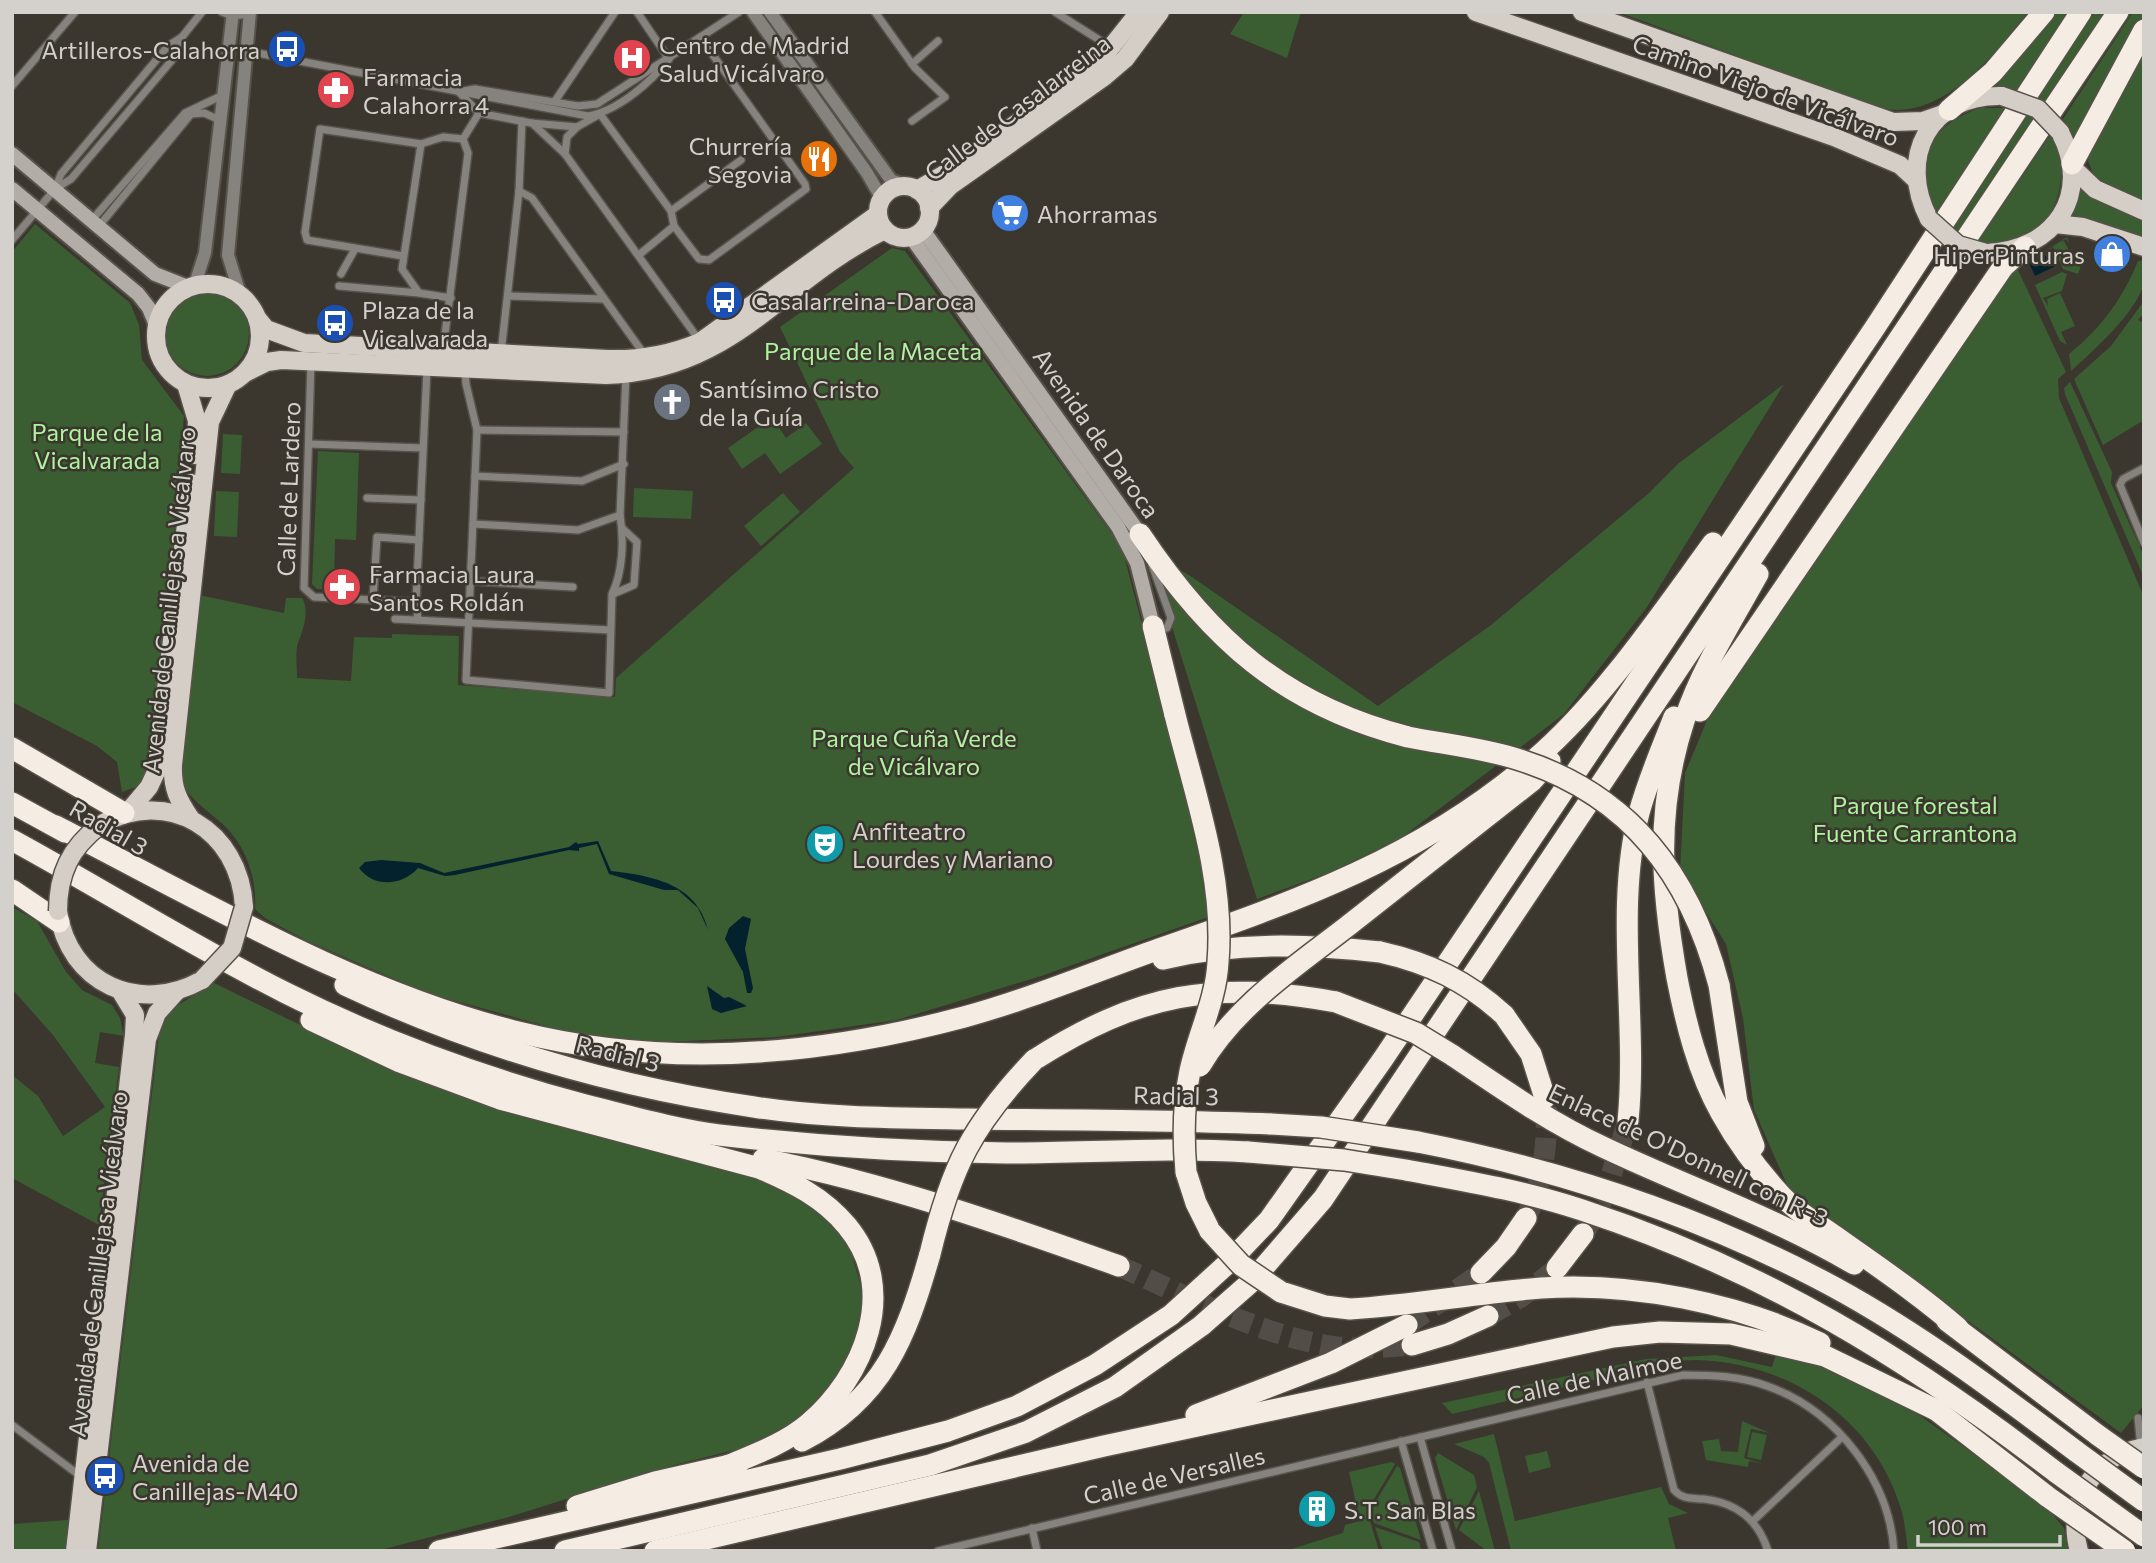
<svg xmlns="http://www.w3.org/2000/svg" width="2156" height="1563" viewBox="0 0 2156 1563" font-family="Commissioner,sans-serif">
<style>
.green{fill:#3a5e32}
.water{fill:#04222e}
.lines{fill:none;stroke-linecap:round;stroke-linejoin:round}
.motorway-tunnel{stroke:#524d46;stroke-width:21;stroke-dasharray:21 10;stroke-linecap:butt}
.minor-casing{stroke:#57524a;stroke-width:10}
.tertiary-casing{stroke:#57524a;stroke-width:16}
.secondary-casing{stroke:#57524a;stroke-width:18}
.primary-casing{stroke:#57524a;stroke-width:21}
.motorway-casing{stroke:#57524a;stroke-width:24}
.minor{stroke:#86837f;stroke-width:7}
.tertiary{stroke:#86837f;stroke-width:12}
.secondary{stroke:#b3ada7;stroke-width:14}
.primary{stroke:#d5cec7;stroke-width:18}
.motorway{stroke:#f5ece3;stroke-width:21}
.primary-bridge-casing{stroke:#57524a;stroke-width:21;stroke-linecap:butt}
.motorway-bridge-casing{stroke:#57524a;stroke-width:24;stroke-linecap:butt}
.primary-bridge{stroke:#d5cec7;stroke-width:18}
.motorway-bridge{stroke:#f5ece3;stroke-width:21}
.labels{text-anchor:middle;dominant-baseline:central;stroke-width:5;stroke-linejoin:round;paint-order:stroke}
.poi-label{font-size:24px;fill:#d4d1cc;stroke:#3b362e;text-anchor:start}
.street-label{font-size:24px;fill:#d4d1cc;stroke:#3b362e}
.park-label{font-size:24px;fill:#adf49e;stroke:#3b362e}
</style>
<rect width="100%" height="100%" fill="#3b362e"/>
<g class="green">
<path d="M1244,12H1301L1287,58L1230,34Z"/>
<path d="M1618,12H2028C1997,50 1953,109 1898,110C1887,110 1873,105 1862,102Z"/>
<path d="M2053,12H2069L2017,91H1979Z"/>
<path d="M2095,12H2107L1959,235L1950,229Z"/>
<path d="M2133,12H2144V25L2077,142L2063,119Z"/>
<path d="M2144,41V206L2096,180L2088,161L2090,147Z"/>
<path d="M1980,108H2005L1936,214C1914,162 1926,127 1980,108Z"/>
<path d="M2051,134C2081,185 2041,261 1978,242Z"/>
<path d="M2081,183L2144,216V242L2070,220Z"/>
<path d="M35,224L130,303L139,325L142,360L184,416L166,630L148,777L141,785L122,792L117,762L97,746L12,702V252Z"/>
<path d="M2067,237L2069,243L2066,239L2060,242L2064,241L2072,256L2083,260L2078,274L2063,269L2053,247L2030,261Z"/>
<path d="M892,248L905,251L1122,548L1211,888L1214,915L1041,976L897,1020L777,1037L641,1043L567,1032L427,993L307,941L265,918L255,909C257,877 245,842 219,821C204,808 192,800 181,783L199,595L284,613L286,598H302C310,611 303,630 298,643C295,652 297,669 297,678L351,681L354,637L392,638V634L459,636L458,685L615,697L616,678L854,468L840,452L780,327Z"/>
<path d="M2144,260C2144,267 2145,275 2144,282C2139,310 2092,352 2071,371L2069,354C2101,328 2122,300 2138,261Z"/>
<path d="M2017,268L2066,372L2058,379L2059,398L2144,597V1405L2121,1433L1956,1312L1841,1235L1788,1187L1754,1110L1743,1018L1726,944L1680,871L1685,773L1710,713L1986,303Z"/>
<path d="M2062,272L2067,274L2062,291L2043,298L2048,306L2047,299L2060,293L2075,326L2061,332L2067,345L2060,341L2035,285Z"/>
<circle cx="207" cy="334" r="42"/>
<path d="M2144,301V317L2141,316L2138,320L2144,323V420L2103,445L2074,379L2111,346Z"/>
<path d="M2070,382L2112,472L2111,483L2144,556V578L2065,394L2064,388Z"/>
<path d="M1784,384L1647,607L1564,714L1401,838L1328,873L1257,899L1148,550L1192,577L1378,706L1491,625L1649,493L1679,463Z"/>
<path d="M772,417L786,438L806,423L822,444L780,474L765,453L742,469L728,448Z"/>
<path d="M223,434L242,435L240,474L221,473Z"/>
<path d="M318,451L359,453L356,540L335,539L334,590L317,589L312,584Z"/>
<path d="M634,488L693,491L691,519L633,517Z"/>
<path d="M216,491L239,492L237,537L214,536Z"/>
<path d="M783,493L800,512L761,546L744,526Z"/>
<path d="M12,907L37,921L66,972L82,990L112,1005L120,1018L124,1036L100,1032L95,1063L119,1067L99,1225L12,1178V1075L38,1096L63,1136L105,1107L53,1035L12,989Z"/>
<path d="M214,983L372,1060L784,1186L837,1229L851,1252L861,1286L863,1322L840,1378L795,1424L759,1444L678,1464L509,1517L376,1551H98L160,1025L175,1007Z"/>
<path d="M1776,1354L1822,1365L1905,1405L2044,1504L2064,1528L2068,1551H1908C1906,1537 1905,1522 1901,1509C1874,1418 1788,1362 1696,1360C1664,1360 1632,1371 1602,1378C1552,1390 1502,1402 1452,1414L1442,1403L1646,1359L1716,1355L1772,1367Z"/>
<path d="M1742,1421L1770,1433L1751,1429L1744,1458L1763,1464L1749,1461L1748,1467L1706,1460L1702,1441L1719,1439L1721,1451L1738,1452Z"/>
<path d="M1752,1432L1767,1435L1761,1460L1747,1457Z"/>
<path d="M1494,1434L1515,1521L1661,1487L1669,1504L1688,1513L1668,1518L1676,1551H1511L1489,1463L1484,1457L1454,1444Z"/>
<path d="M1547,1451L1551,1467L1529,1473L1525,1456Z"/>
<path d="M1438,1453L1474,1475L1477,1487L1456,1530L1435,1458Z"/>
<path d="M1391,1462L1395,1464L1367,1511L1379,1551H1285L1343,1533L1345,1525L1360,1521L1349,1472Z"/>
<path d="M1397,1466L1400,1468L1421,1540L1374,1523L1370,1511Z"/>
<path d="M1479,1491L1495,1551H1487L1459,1530Z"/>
<path d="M68,1520L66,1551H12V1524Z"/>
<path d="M1375,1527L1419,1542L1421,1549L1383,1551Z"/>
</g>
<g class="water">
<path d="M2053,253L2058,265L2035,276L2029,263Z"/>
<path d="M598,841L611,871C654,876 697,884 708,930L698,908L678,890H664L609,874L597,844L579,848V851L569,850L455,875L445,876L418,868C403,885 375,889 359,868L365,862L381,860L420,863L444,873L569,847L576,842L578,844Z"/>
<path d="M743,916L751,919L745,949L753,988L751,993H747L743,972L725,939L729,928Z"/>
<path d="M707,986L724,998L729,997L747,1006L721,1013L712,1009Z"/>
</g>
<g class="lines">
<g class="motorway-tunnel">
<path d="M1526,1218C1544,1179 1548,1143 1546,1101"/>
<path d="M1586,1230L1605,1195L1628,1121"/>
<path d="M1119,1266C1187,1296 1256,1334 1331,1346C1357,1350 1385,1347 1412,1345"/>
<path d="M1488,1316L1521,1297L1557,1268"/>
<path d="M1407,1325L1481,1273"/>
</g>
<defs>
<g id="minor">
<path d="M222,12L232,16L250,14"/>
<path d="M637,12L669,59"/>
<path d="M875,12L915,68L945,97L912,121"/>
<path d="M1055,12L1112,48"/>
<path d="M247,51L588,116C618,111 651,82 669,59"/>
<path d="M912,64L938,41"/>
<path d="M12,86L75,12"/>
<path d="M458,91L479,113L531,123L577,127L600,114L671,211L674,226L699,259L709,260L806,189L805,184L700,37"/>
<path d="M463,91L475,89L578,106L597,104L739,12"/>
<path d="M555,101L615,12"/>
<path d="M532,123L565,154L699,340"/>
<path d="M463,139L479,113"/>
<path d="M421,144L402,269L419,293L451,298"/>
<path d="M565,154L567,137L577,127"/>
<path d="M55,189L71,179L178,53L182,37L202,12"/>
<path d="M519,191L532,198L644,354"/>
<path d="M671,211L741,160"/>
<path d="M91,221L185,113L223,95"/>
<path d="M99,226L191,114L204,113L220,120"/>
<path d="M12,240L55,189L61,174L168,46L182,37"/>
<path d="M640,254L674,226"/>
<path d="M403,256L307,240L305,232L320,129L421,144L443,137L463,139"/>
<path d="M341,274L355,249"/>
<path d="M339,286L419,293"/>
<path d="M508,296L602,299"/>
<path d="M443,350L468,153L463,139"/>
<path d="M501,353L519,191L522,121"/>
<path d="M311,362L304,588L314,597L416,602"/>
<path d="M465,368L466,384L477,430L466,680L609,693L612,594C623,572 624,540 620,515L626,374"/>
<path d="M477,430L624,432"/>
<path d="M309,444L423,448"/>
<path d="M2144,468L2123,479L2120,485L2144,543"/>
<path d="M475,476L582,481L624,464"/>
<path d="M367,498L421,500"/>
<path d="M473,524L578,530L620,515"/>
<path d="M1152,565L1171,618L1167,628L1156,629"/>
<path d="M471,581L573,587"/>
<path d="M613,594L634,585L637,542L623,529"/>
<path d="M373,600L377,537L419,540"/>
<path d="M395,619L610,630"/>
<path d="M418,620L416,602L427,369"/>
<path d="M1647,1382L1674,1490C1683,1500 1692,1498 1704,1499C1737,1503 1758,1519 1768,1551"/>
<path d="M2138,1418L2141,1448"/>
<path d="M12,1425L83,1478"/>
<path d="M1420,1437L1452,1551"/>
<path d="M1401,1441L1433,1551"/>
<path d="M1754,1520L1842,1437"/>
<path d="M1032,1528L1037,1551"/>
<path d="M938,1551L1683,1375C1712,1375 1740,1376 1767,1386C1835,1410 1889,1478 1894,1551"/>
</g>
<g id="tertiary">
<path d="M753,12L867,173L882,199"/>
<path d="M770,12L891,180L906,186"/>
<path d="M195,284L205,253L233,12"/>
<path d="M240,294L228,255L250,12"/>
</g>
<g id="secondary">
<path d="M12,154L155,274L188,287"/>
<path d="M12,189L138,294L149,308L156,325"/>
<path d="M923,230L1140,534"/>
<path d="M911,237L1118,527L1137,563L1153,626"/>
</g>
<g id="primary">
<path d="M1476,12L1834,137L1900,165L1915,179"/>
<path d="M1582,12L1893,122L1923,121L1943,114"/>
<path d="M2073,168L2095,189L2144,211"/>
<circle cx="904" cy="212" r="26"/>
<path d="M917,190L955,168L1096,66L1139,12"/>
<path d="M929,208L950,186L1104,77L1125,59L1160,12"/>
<path d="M1929,219C1897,158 1929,94 2002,96"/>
<path d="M2055,224L2083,227L2144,247"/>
<path d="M1986,253C2054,251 2093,195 2060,132"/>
<circle cx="208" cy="336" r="52"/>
<path d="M257,318L266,329L304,343L607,359C640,360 669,355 700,342L878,214"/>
<path d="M245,373L267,362L281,360L606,375C735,371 781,280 885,230"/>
<path d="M186,384L197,421L195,455"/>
<path d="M128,812L149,787L156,772L191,483"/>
<path d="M191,819C178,800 172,788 173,765L210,422L228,384"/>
<path d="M100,825C168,786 240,830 244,907"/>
<path d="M58,911C69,984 139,1015 202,980"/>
<path d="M75,1551L134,1035L135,1015L120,990"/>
<path d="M87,1551L147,1039L157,1013L176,992"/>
<path d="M2079,1551C2065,1502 2094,1456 2144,1447"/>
</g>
<g id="motorway">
<path d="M1949,110L1993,72L2044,12"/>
<path d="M2072,164L2144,30"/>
<path d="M1140,534C1210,639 1283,705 1408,737"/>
<path d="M1758,574C1732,621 1701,670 1684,721C1655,810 1661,888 1677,978C1686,1024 1698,1072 1721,1113C1737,1142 1758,1170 1780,1194C1795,1211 1817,1223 1835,1236C1877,1266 1919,1294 1958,1328"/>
<path d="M1153,626L1175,715"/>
<path d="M1700,711L2003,267L2025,247"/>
<path d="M12,748L124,813"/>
<path d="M12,803L65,832"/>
<path d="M56,826C205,902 354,991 518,1032C666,1069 818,1056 964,1017C1030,999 1094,972 1159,949C1297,901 1422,857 1534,760C1601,703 1661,614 1713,543"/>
<path d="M12,840C104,890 192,946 286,993C382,1041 481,1077 585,1105C629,1116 674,1129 719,1135C814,1146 911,1152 1006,1153C1087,1153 1167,1147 1248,1152"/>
<path d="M12,890L59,922"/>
<path d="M1349,925L1532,781L1550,761"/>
<path d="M1163,959C1235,942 1307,944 1380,952"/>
<path d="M345,985C475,1046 611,1086 754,1107C823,1118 895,1118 965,1119C1067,1120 1169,1120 1271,1124"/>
<path d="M1719,985L1737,1102L1754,1146"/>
<path d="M1504,1015L1531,1054L1545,1098"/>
<path d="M311,1020L400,1062L500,1099L759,1168C792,1182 823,1197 847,1226C900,1290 864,1377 808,1424C784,1444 755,1454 727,1466"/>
<path d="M1452,1055C1501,1088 1549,1122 1603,1147C1687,1187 1774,1217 1854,1264"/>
<path d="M1034,1060C1139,993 1214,980 1336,1002"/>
<path d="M1628,1121C1638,1020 1614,911 1639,813C1648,780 1662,748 1674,717"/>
<path d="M1418,1142C1556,1169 1688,1212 1813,1276C1907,1324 1993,1389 2077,1452"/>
<path d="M763,1159C885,1183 1002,1224 1119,1266"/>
<path d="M1406,1170C1465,1181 1525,1191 1582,1210C1764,1270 1906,1357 2057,1473"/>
<path d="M1186,1172L1196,1203L1210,1231"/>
<path d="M1557,1268L1583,1234"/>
<path d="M1481,1273L1506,1247L1526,1218"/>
<path d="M1281,1292L1325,1306L1350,1309C1414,1305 1477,1293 1541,1288C1633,1282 1738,1303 1820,1343"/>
<path d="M1947,1321L2099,1436"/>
<path d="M1412,1345L1448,1334L1488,1316"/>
<path d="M1196,1415L1331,1363L1407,1325"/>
<path d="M802,1441C883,1399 906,1338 930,1254"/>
<path d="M577,1506L655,1482L739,1463"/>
<path d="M439,1551L840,1459L948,1431L1017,1406L1095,1365L1171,1315L1227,1264L1269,1220L1383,1059L1876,326L2081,12"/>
<path d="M565,1551L930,1465L1026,1432L1115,1387L1201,1326L1251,1282L1323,1199L2118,12"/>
<path d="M655,1551L1104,1446L1613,1337L1660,1332L1731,1334L1825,1356L1936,1410L2048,1497"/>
</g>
</defs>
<use href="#minor" class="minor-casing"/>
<use href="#tertiary" class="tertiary-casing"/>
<use href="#secondary" class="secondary-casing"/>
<use href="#primary" class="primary-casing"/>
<use href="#motorway" class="motorway-casing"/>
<use href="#minor" class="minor"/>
<use href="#tertiary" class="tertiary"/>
<use href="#secondary" class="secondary"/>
<use href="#primary" class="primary"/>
<use href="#motorway" class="motorway"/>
<defs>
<g id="primary-bridge">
<path d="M2002,96L2038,109L2060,132"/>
<path d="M1929,219L1958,245L1986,253"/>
<path d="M58,911C58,874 70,848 100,825"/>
<path d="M202,980L232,948L244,907"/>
</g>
<g id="motorway-bridge">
<path d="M1175,715C1195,795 1225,878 1218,962C1216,1000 1198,1034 1190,1071C1183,1105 1183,1138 1186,1172"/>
<path d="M1408,737C1443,744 1482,748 1517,759C1630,794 1690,875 1719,985"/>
<path d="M1380,952C1429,963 1467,981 1504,1015"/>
<path d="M1336,1002L1416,1033L1452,1055"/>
<path d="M1200,1066C1235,1006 1295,967 1349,925"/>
<path d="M1271,1124L1321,1127L1418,1142"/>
<path d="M1248,1152L1344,1160L1406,1170"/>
<path d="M1210,1231L1241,1265L1281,1292"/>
<path d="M930,1254C951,1167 972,1125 1034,1060"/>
<path d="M2099,1436L2144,1468"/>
<path d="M2077,1452L2144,1501"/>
<path d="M2057,1473L2144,1536"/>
<path d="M2048,1497L2125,1551"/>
</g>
</defs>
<use href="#primary-bridge" class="primary-bridge-casing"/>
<use href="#motorway-bridge" class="motorway-bridge-casing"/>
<use href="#primary-bridge" class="primary-bridge"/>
<use href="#motorway-bridge" class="motorway-bridge"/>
</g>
<defs>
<symbol id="bus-disc" viewBox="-11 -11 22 22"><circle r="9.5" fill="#1a4fb4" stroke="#3b362e"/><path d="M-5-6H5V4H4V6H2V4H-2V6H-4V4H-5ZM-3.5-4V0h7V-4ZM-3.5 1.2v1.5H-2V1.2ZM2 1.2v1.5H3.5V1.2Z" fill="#fff"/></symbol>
<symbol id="hospital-disc" viewBox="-11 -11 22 22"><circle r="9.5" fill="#e0444e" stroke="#3b362e"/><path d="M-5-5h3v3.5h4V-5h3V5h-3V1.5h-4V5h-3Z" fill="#fff"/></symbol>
<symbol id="pharmacy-disc" viewBox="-11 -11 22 22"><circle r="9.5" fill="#e0444e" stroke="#3b362e"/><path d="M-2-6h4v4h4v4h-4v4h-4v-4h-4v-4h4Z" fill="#fff"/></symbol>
<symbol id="restaurant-disc" viewBox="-11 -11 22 22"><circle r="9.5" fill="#e8710a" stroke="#3b362e"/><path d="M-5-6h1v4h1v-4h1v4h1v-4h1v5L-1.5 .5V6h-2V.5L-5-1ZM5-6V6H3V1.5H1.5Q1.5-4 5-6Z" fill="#fff"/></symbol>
<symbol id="supermarket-disc" viewBox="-11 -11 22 22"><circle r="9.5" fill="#3f7fe0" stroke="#3b362e"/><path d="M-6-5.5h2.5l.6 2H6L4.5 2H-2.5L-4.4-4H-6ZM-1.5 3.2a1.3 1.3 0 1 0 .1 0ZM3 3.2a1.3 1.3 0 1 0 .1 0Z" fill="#fff"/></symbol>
<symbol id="shop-disc" viewBox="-11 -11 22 22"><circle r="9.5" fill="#3f7fe0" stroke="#3b362e"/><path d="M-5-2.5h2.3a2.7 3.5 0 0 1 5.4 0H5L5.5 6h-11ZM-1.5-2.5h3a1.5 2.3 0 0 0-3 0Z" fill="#fff"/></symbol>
<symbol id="church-disc" viewBox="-11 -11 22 22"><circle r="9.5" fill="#6b7280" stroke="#3b362e"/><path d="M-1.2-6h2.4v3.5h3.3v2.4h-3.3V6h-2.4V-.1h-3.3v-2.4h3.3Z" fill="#fff"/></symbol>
<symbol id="theatre-disc" viewBox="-11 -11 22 22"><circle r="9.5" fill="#0f9aa8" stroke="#3b362e"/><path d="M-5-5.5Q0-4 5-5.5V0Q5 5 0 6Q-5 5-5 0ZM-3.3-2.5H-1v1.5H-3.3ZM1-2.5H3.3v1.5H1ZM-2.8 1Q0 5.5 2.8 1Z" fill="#fff"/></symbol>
<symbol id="building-disc" viewBox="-11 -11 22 22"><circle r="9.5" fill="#0f9aa8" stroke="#3b362e"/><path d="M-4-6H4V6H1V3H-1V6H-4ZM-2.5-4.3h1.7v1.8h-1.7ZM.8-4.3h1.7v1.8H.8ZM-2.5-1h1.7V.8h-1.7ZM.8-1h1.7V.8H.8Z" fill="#fff"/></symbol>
</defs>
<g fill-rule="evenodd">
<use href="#bus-disc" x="265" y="27" width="44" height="44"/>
<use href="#hospital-disc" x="610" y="36" width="44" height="44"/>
<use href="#pharmacy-disc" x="314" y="68" width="44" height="44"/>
<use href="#restaurant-disc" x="797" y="137" width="44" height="44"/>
<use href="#supermarket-disc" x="988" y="191" width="44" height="44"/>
<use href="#shop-disc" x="2090" y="232" width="44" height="44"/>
<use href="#bus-disc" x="702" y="278" width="44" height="44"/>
<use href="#bus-disc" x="313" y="301" width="44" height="44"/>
<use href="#church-disc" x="650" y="380" width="44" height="44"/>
<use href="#pharmacy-disc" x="320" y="565" width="44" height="44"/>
<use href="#theatre-disc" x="803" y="822" width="44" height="44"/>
<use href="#bus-disc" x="83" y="1454" width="44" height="44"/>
<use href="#building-disc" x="1295" y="1487" width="44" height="44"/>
</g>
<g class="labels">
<g class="poi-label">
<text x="659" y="44">Centro de Madrid<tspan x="659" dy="28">Salud Vicálvaro</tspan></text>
<text x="260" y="49" text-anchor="end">Artilleros-Calahorra</text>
<text x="363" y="76">Farmacia<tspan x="363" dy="28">Calahorra 4</tspan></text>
<text x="792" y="145" text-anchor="end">Churrería<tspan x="792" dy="28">Segovia</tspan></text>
<text x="1037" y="213">Ahorramas</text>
<text x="2085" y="254" text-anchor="end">HiperPinturas</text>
<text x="751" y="300">Casalarreina-Daroca</text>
<text x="362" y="309">Plaza de la<tspan x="362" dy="28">Vicalvarada</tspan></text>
<text x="699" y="388">Santísimo Cristo<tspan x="699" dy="28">de la Guía</tspan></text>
<text x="369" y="573">Farmacia Laura<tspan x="369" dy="28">Santos Roldán</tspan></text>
<text x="852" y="830">Anfiteatro<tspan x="852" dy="28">Lourdes y Mariano</tspan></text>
<text x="132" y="1462">Avenida de<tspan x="132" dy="28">Canillejas-M40</tspan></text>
<text x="1344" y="1509">S.T. San Blas</text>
</g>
<g class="street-label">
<text transform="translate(1766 90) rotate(20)">Camino Viejo de Vicálvaro</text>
<text transform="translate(1017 107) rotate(-37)">Calle de Casalarreina</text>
<text transform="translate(1097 433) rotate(55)">Avenida de Daroca</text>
<text transform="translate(288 489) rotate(-88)">Calle de Lardero</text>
<text transform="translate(168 600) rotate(-84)">Avenida de Canillejas a Vicálvaro</text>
<text transform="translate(109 827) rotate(30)">Radial 3</text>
<text transform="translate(618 1053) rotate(14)">Radial 3</text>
<text transform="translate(1176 1095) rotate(1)">Radial 3</text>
<text transform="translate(1689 1154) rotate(25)">Enlace de O'Donnell con R-3</text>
<text transform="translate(97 1264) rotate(-83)">Avenida de Canillejas a Vicálvaro</text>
<text transform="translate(1594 1377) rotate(-12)">Calle de Malmoe</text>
<text transform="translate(1174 1475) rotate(-13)">Calle de Versalles</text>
</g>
<g class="park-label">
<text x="873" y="350">Parque de la Maceta</text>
<text x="97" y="431">Parque de la<tspan x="97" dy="28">Vicalvarada</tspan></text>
<text x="914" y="737">Parque Cuña Verde<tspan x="914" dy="28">de Vicálvaro</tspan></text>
<text x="1915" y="804">Parque forestal<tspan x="1915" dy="28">Fuente Carrantona</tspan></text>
</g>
</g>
<rect width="2156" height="1563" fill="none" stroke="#d4d1cc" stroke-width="28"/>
<path d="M1918 1535v10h142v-10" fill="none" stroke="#d4d1cc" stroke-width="3.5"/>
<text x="1928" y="1535" font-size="21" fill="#d4d1cc" stroke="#3b362e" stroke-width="5" paint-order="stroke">100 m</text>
</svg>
